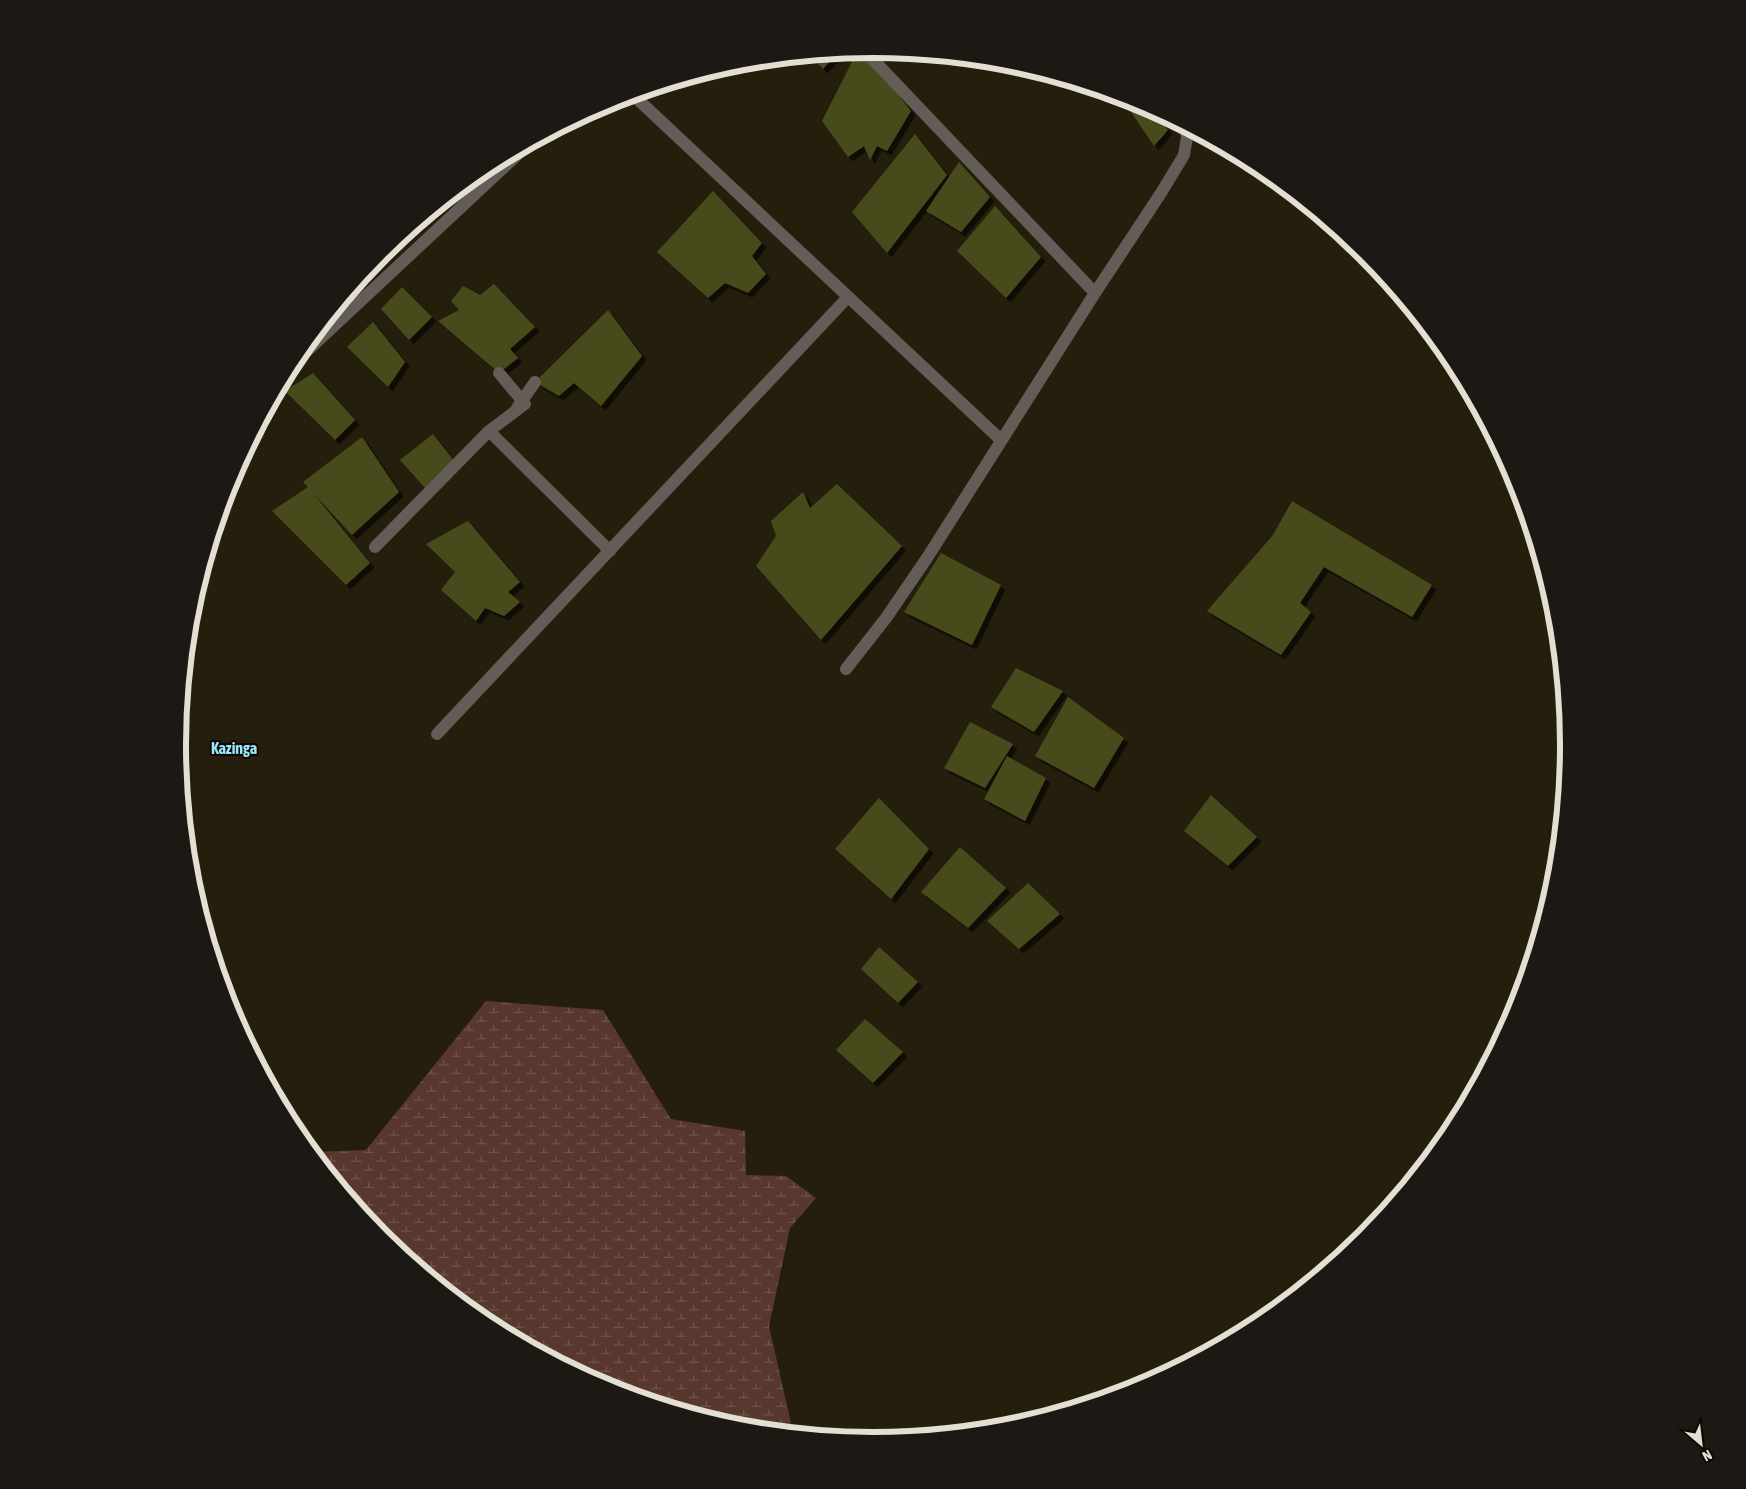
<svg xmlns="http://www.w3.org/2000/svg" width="1746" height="1489" font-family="'Asap Condensed',sans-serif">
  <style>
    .wetland { fill: url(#wetland-marsh) }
    .building { fill: #464c1b; filter: url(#shadow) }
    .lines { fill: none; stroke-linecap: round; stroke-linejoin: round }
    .minor { stroke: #645c56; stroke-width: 12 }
    .labels { text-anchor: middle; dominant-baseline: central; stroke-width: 4; stroke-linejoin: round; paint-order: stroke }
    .quarter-label { font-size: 16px; font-weight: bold; fill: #9be6fc; stroke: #0b0803 }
    .rim { fill: none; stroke: #e3dfd3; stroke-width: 6 }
  </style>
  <defs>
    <pattern id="wetland-marsh" width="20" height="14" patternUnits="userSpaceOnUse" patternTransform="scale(1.25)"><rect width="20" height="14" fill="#58382e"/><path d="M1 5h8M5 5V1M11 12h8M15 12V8" fill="none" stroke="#70544b"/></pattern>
    <filter id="shadow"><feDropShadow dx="4.5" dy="4.5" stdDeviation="0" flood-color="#0009"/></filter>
  </defs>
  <rect width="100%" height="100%" fill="#251e0c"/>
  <!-- wetland -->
  <path class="wetland" d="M486,1001L603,1010L671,1119L745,1131L746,1175L786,1176L816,1198L790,1228L769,1326L793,1432L737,1427L606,1387L486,1323L381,1236L309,1149L312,1152L366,1150Z"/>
  <!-- building -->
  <path class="building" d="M858,50H863L911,111L887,151L877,146L870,160L864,146L848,157L822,121Z
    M838,52L823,69L810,55Z
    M1131,99L1152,109L1168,130L1154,146L1127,106Z
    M915,134L947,175L887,253L852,212Z
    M959,162L990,197L961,232L926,211Z
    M713,191L762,243L752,256L766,274L748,293L725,283L708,298L657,252Z
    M995,206L1041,257L1006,298L957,251Z
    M494,284L535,327L510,349L518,358L499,373L438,321L459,310L451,301L463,286L480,295Z
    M402,287L432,317L409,340L381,309Z
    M608,310L642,356L601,406L574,383L559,396L535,382Z
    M373,322L405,362L388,387L347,347Z
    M313,373L355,420L335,440L285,391Z
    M433,434L455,462L426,489L400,460Z
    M362,437L399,492L352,535L313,493L370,563L346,585L272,511L308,487L303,482Z
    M837,484L902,546L821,640L756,566L776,536L771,521L803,492L810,508Z
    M1292,501L1432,585L1412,617L1324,567L1300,603L1311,612L1281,655L1207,611L1273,535Z
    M468,521L520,582L508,592L520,602L504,616L485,608L476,621L441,590L455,572L426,544Z
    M941,553L1001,585L972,645L904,612Z
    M1016,668L1063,691L1034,732L991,707Z
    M1068,697L1124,738L1094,788L1035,756Z
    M970,722L1013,744L985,788L944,768Z
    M1007,756L1046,778L1025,821L984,799Z
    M1211,795L1257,837L1228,866L1184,831Z
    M879,798L929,849L891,899L835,849Z
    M960,847L1006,888L968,928L921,892Z
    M1028,883L1060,914L1019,949L987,921Z
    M879,947L918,982L898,1003L861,969Z
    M865,1019L903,1052L873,1083L836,1050Z"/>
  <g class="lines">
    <!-- minor -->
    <path class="minor" d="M864,50L1095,293
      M632,94L1001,440
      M292,365L531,142
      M499,373L525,404L489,431L610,551
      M517,408L535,382
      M375,547L489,431
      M846,669L886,618L927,558L1095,293L1161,193L1184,155L1187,137L1185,126
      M437,734L848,297"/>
  </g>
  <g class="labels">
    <!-- quarter labels -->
    <g class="quarter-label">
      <text x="234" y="748">Kazinga</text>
    </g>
  </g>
  <!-- crop -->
  <path d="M0 0H1746V1489H0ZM186 745a687 687 0 1 1 1374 0a687 687 0 1 1-1374 0Z" fill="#1c1914" fill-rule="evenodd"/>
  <path class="rim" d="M186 745a687 687 0 1 1 1374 0a687 687 0 1 1-1374 0Z"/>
  <!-- north arrow -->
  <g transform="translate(1701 1444) rotate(152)" stroke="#0b0803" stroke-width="4" paint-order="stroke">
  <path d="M0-4L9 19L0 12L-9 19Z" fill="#e3dfd3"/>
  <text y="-8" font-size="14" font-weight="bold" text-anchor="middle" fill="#e3dfd3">N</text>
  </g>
</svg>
